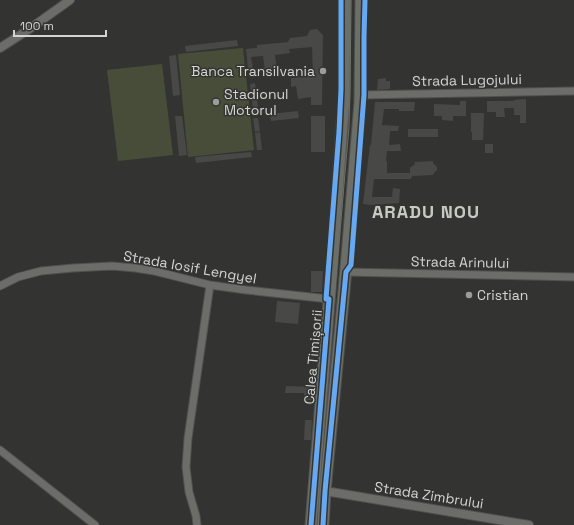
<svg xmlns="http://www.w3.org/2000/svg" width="574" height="525" font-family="'Space Grotesk',sans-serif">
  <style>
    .green { fill: #484d39 }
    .building { fill: #484847 }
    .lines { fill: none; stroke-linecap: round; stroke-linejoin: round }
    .minor-casing { stroke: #50514f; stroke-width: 9 }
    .tertiary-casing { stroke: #50514f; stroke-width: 10 }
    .primary-casing { stroke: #50514f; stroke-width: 13 }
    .minor { stroke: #6c6d68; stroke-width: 7 }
    .tertiary { stroke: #6c6d68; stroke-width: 8 }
    .primary { stroke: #6c6e68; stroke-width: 11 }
    .tram { stroke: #6e6f6b; stroke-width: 1 }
    .cycleway-casing { stroke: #343531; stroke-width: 8 }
    .cycleway { stroke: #66a8f1; stroke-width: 5 }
    .poi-dot { fill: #9c9d9a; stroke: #343531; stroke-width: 1.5 }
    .labels { text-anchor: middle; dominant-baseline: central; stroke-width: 3; stroke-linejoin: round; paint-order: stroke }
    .poi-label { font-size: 14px; fill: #d4d5d2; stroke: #343531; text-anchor: start }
    .street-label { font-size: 14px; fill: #d4d5d2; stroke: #343531 }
    .district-label { font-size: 18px; font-weight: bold; letter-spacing: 1px; fill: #c7c9c3; stroke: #343531 }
  </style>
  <rect width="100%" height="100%" fill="#333432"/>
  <!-- green -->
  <path class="green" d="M243,48L254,150L188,157L178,54Z
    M162,64L173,155L118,161L107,70Z"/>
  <!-- building -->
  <path class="building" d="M317,29L323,35L322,105H311V97L298,99L296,86L291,87V78L313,76L312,47L289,49L290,53L275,55L277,71L265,72L263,56L251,57L253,69L248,70L246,49L257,48V45L288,42L290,38L307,36L310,30Z
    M237,40L238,46L186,52L185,46Z
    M176,55L180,95L173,96L169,56Z
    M386,78V81H390V89L377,90L378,79Z
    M255,83L259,115L254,116L250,84Z
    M526,99V123H520V115H514V108H504L505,117H496V112H487V101H514V100Z
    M460,101H466V116H453V121L442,120V116H434V104L460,105Z
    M375,102H415L414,111H399V109H384L382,125L399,126L398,131H390L389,145L400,144L401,151H387L386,161H387V173H410V168L415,164L414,162L433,161V163L437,167V170L434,173L433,175L412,176L411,179H374L372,197H392L393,188L400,189L399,203L371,205L363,204L368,161L370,145H371Z
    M298,111L299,118L271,121L270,114Z
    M471,113H484L483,140H472V132H471Z
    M175,116H182L187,155L179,156Z
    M311,116H325V152H311Z
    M253,118H258L260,131L255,132Z
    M408,129H438V137H408Z
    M260,132L262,150H257L255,133Z
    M485,144H493V153H485Z
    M251,152L252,157L196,163L195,157Z
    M311,271H323L322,292H311Z
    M277,301L300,303L298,324L275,322Z
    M286,386L315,387L314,400H304V393H285Z
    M305,420H312L311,440H304Z"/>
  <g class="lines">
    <defs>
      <path id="minor" d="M360,95L574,91
        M346,272L574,277
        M0,286L18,277L41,271L73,268L112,266L135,268L154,271L210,285L246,290L329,299
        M0,450L95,525
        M197,525L196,516L189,492L186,467L188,438L210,285"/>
      <path id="tertiary" d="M0,48L28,30L70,0
        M325,491L529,525"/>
      <path id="primary" d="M311,525L330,290L344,97L345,0
        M323,525L325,491L344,291L360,102L361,0"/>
    </defs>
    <!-- minor casing -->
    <use href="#minor" class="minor-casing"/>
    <!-- tertiary casing -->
    <use href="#tertiary" class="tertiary-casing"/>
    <!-- primary casing -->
    <use href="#primary" class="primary-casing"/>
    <!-- minor -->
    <use href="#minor" class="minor"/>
    <!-- tertiary -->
    <use href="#tertiary" class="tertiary"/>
    <!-- primary -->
    <use href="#primary" class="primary"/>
    <!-- tram -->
    <path class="tram" d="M315,525L322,439L349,127L350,89L351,0"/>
    <defs>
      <path id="cycleway" d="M326,299L339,132L341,89V0
        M311,525L329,299
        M323,525L325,491L346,272L351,265L364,95V37L365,0"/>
    </defs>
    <!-- cycleway casing -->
    <use href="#cycleway" class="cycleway-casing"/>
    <!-- cycleway -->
    <use href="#cycleway" class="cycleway"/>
  </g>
  <!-- markers -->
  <g class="poi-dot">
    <circle cx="323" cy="71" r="4"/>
    <circle cx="216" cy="102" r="4"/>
    <circle cx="469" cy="295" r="4"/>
  </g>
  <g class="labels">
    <!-- poi labels -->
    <g class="poi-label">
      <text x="315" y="71" text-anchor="end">Banca Transilvania</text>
      <text x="224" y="94">Stadionul<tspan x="224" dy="16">Motorul</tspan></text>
      <text x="477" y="295">Cristian</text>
    </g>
    <!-- street labels -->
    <g class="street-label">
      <text transform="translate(467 80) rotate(-1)">Strada Lugojului</text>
      <text transform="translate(460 262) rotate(1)">Strada Arinului</text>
      <text transform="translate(190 267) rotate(10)">Strada Iosif Lengyel</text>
      <text transform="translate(313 357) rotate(-85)">Calea Timișorii</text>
      <text transform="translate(429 495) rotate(9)">Strada Zimbrului</text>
    </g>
    <!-- district labels -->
    <g class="district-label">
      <text x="426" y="211">ARADU NOU</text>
    </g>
  </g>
  <!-- scale -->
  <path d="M14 30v6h92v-6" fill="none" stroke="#d4d5d2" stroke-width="2"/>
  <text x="20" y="30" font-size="12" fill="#d4d5d2" stroke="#343531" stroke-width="3" paint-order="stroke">100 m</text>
</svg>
